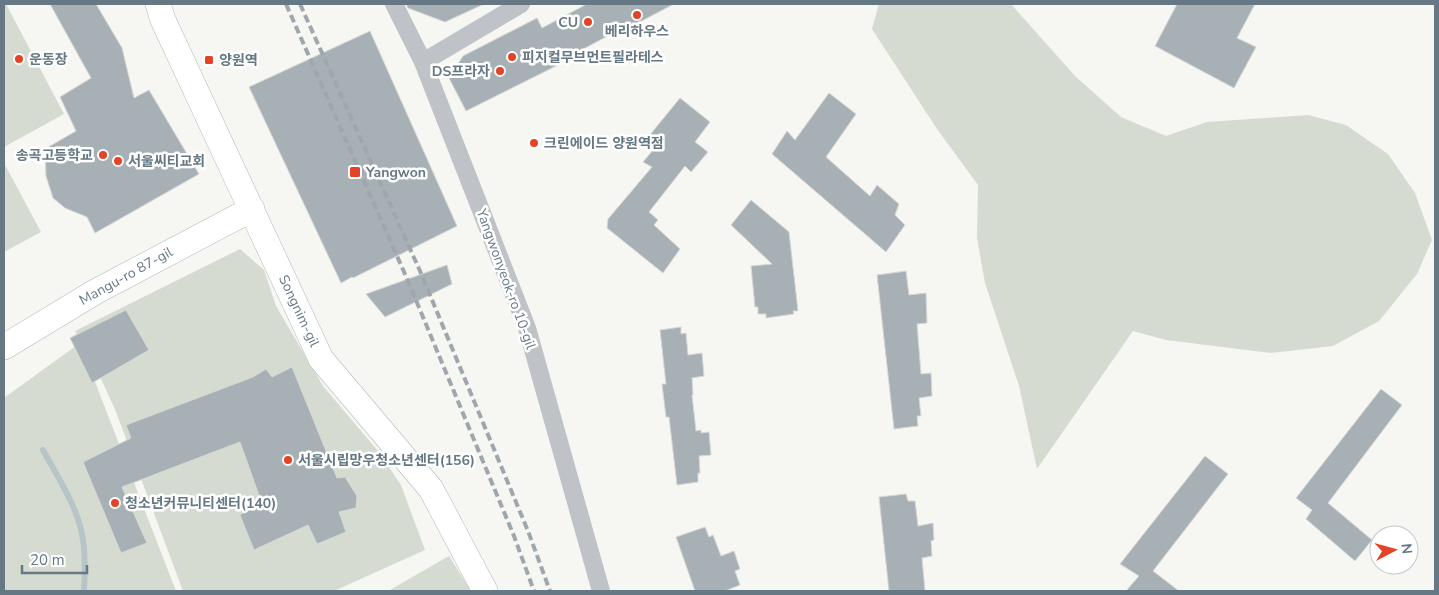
<svg xmlns="http://www.w3.org/2000/svg" width="1439" height="595" font-family="'Nunito Sans','Noto Sans KR',sans-serif">
  <style>
    .green { fill: #d6dbd1 }
    .lines { fill: none; stroke-linecap: round; stroke-linejoin: round }
    .stream { stroke: #b7c5c8; stroke-width: 6 }
    .building { fill: #a7b1b5; stroke: #d7d7d5 }
    .secondary-casing { stroke: #b3b9bd; stroke-width: 26 }
    .street { stroke: #bfc3c7; stroke-width: 18 }
    .secondary { stroke: #fff; stroke-width: 25 }
    .rail { stroke: #a0a7ac; stroke-width: 4; stroke-dasharray: 8 4; stroke-linecap: butt }
    .poi-dot { fill: #e34326; stroke: #fff; stroke-width: 2 }
    .labels { text-anchor: middle; dominant-baseline: central; stroke-width: 5; stroke-linejoin: round; paint-order: stroke }
    .poi-label { font-size: 14px; font-weight: bold; fill: #657884; stroke: #fff; text-anchor: start }
    .street-label { font-size: 14px; fill: #657884; stroke: #fff }
  </style>
  <rect width="100%" height="100%" fill="#f6f6f2"/>
  <!-- green -->
  <path class="green" d="M4,4H6L64,114L4,147Z
    M879,4H1011L1075,76L1121,117L1166,136L1207,122L1308,115L1346,125L1388,154L1415,193L1432,240L1417,274L1379,321L1333,346L1271,353L1166,340L1133,331L1037,469L1019,386L985,283L977,238L978,185L937,129L872,29Z
    M4,163L41,232L4,252Z
    M240,249L264,270L276,306L323,386L378,451L401,485L425,550L334,591H183L116,412L94,363L75,331Z
    M80,343L176,591H4V398Z
    M449,556L471,591H388Z"/>
  <g class="lines">
    <!-- stream -->
    <path class="stream" d="M43,450C57,476 76,504 82,534C86,552 85,573 84,591"/>
  </g>
  <!-- building -->
  <path class="building" d="M50,4H96L122,48L134,98L149,90L199,174L95,233L87,217L65,208L53,198L46,176L45,149L76,131L60,97L91,78Z
    M406,4H484L445,22L408,8Z
    M587,4H674L632,26L630,24L559,62L560,64L466,111L449,78L463,56L537,18L542,28Z
    M1177,4H1255L1237,38L1256,47L1234,88L1155,46Z
    M370,31L457,226L353,278L352,277L341,283L249,87Z
    M829,93L856,114L826,157L870,196L877,185L899,204L895,215L905,225L886,252L772,154L787,131L795,140Z
    M680,98L710,122L695,142L708,152L691,172L685,166L649,212L658,220L654,225L680,249L663,273L607,228L608,219L652,167L643,162L654,149L645,141Z
    M751,200L789,232L798,311H793L794,314L766,318V314H758V307H755L751,266L772,264L731,225Z
    M447,265L452,284L385,317L366,294Z
    M906,271L909,295L926,293L927,323L917,324L921,374L931,373L932,396L919,398L921,416H917L918,426L894,429L877,275Z
    M126,310L149,350L92,383L70,338Z
    M681,327V334L686,333L688,355L702,353L704,376L692,378L693,395H692L696,431L701,430V433L709,432L711,455L699,456L700,473H698V482L677,485L669,417H666L662,384H666L660,330Z
    M292,367L337,478L345,477L357,496L356,508L339,512L346,532L317,544L308,525L254,550L240,515L261,501L240,442L122,487L147,543L121,553L83,462L131,438L126,425L253,377L266,369L272,377Z
    M1381,389L1402,405L1328,503L1372,540L1355,561L1306,519L1312,510L1296,498Z
    M1205,456L1228,474L1153,571L1179,591H1126L1139,576L1120,564Z
    M906,494L908,501H915L918,526L933,523L934,540L931,541L932,556L922,558L925,591H889L879,497Z
    M705,527L709,537L713,535L721,556L734,551L740,569L735,571L740,585L725,591H695L676,537Z"/>
  <g class="lines">
    <defs>
      <path id="secondary" d="M158,4L163,20L321,359L431,489L485,591
        M4,347L95,292L252,209"/>
    </defs>
    <!-- secondary casing -->
    <use href="#secondary" class="secondary-casing"/>
    <!-- street -->
    <path class="street" d="M394,4L423,62L527,328L601,591
      M423,62L521,4"/>
    <!-- secondary -->
    <use href="#secondary" class="secondary"/>
    <!-- rail -->
    <path class="rail" d="M286,4L408,281L514,536L534,591
      M300,4L420,271L528,531L550,591"/>
  </g>
  <!-- markers -->
  <g class="poi-dot">
    <circle cx="637" cy="15" r="5"/>
    <circle cx="588" cy="22" r="5"/>
    <circle cx="512" cy="57" r="5"/>
    <circle cx="19" cy="59" r="5"/>
    <rect x="204" y="55" width="10" height="10" rx="2.5"/>
    <circle cx="500" cy="71" r="5"/>
    <circle cx="534" cy="143" r="5"/>
    <circle cx="103" cy="155" r="5"/>
    <circle cx="118" cy="161" r="5"/>
    <rect x="349" y="166" width="12" height="12" rx="2.5"/>
    <circle cx="288" cy="460" r="5"/>
    <circle cx="115" cy="503" r="5"/>
  </g>
  <g class="labels">
    <!-- poi labels -->
    <g class="poi-label">
      <text x="578" y="22" text-anchor="end">CU</text>
      <text x="637" y="31" text-anchor="middle">베리하우스</text>
      <text x="522" y="57">피지컬무브먼트필라테스</text>
      <text x="29" y="59">운동장</text>
      <text x="219" y="60">양원역</text>
      <text x="490" y="71" text-anchor="end">DS프라자</text>
      <text x="544" y="143">크린에이드 양원역점</text>
      <text x="93" y="155" text-anchor="end">송곡고등학교</text>
      <text x="128" y="161">서울씨티교회</text>
      <text x="366" y="172">Yangwon</text>
      <text x="298" y="460">서울시립망우청소년센터(156)</text>
      <text x="125" y="503">청소년커뮤니티센터(140)</text>
    </g>
    <!-- street labels -->
    <g class="street-label">
      <text transform="translate(126 276) rotate(-29)">Mangu-ro 87-gil</text>
      <text transform="translate(506 279) rotate(70)">Yangwonyeok-ro 10-gil</text>
      <text transform="translate(299 311) rotate(65)">Songnim-gil</text>
    </g>
  </g>
  <!-- border -->
  <rect width="1439" height="595" fill="none" stroke="#657884" stroke-width="10"/>
  <!-- north arrow -->
  <g transform="translate(1394 550) rotate(84)"><circle r="24" fill="#ffffff" stroke="#c1c9ce"/>
  <path d="M0-4L9 19L0 12L-9 19Z" fill="#e34326"/>
  <text y="-8" font-size="14" font-weight="bold" text-anchor="middle" fill="#657884">N</text>
  </g>
  <!-- scale -->
  <path d="M22 565v8h65v-8" fill="none" stroke="#657884" stroke-width="2.5"/>
  <text x="30" y="565" font-size="15" fill="#657884" stroke="#ffffff" stroke-width="4" paint-order="stroke">20 m</text>
</svg>
